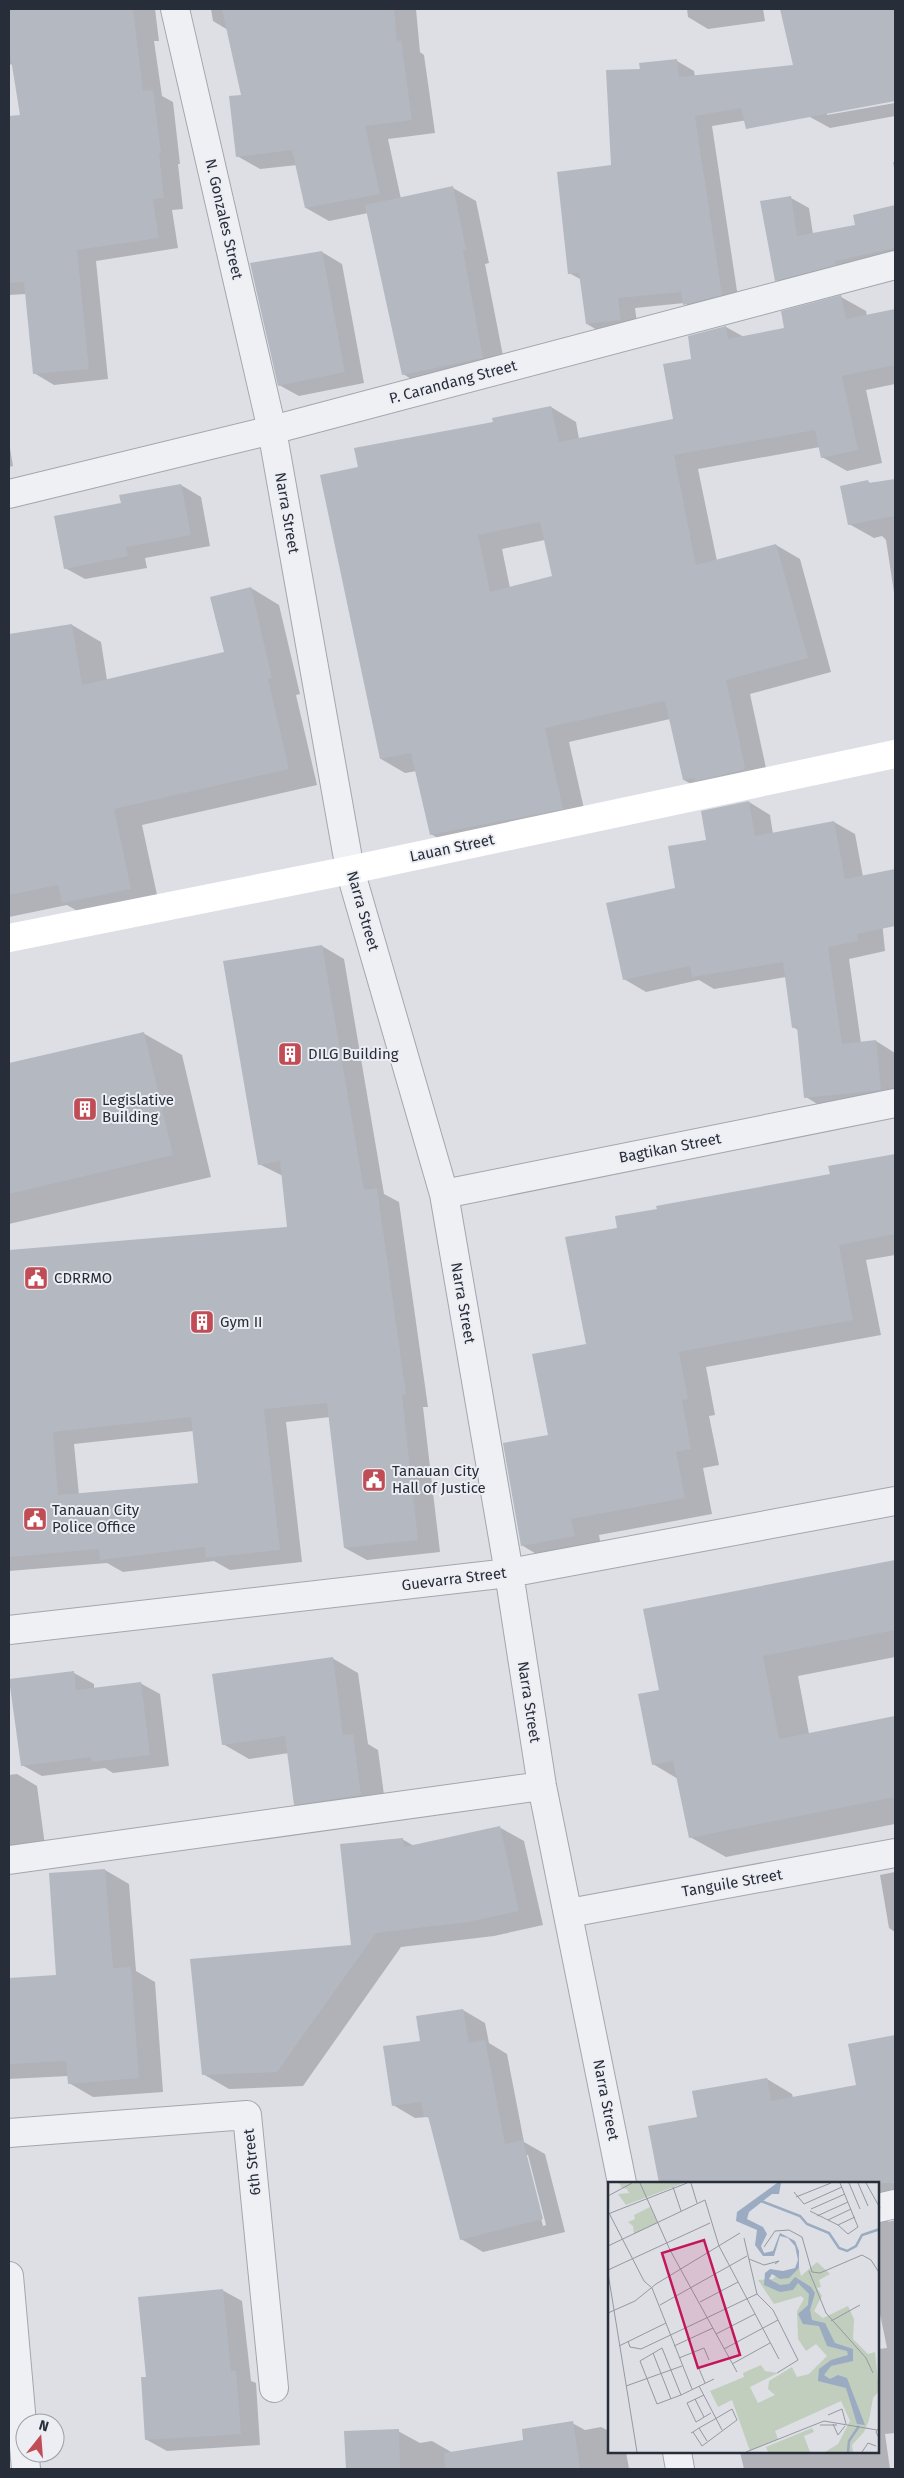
<svg xmlns="http://www.w3.org/2000/svg" width="904" height="2478" font-family="'Fira Sans',sans-serif">
  <style>
    .shadow { fill: #0003; fill-rule: evenodd }
    .building { fill: #b4b8c1; fill-rule: evenodd }
    .lines { fill: none; stroke-linecap: round; stroke-linejoin: round }
    .street-casing { stroke: #a3a6ae; stroke-width: 30 }
    .street { stroke: #eff0f4; stroke-width: 28 }
    .secondary { stroke: #fff; stroke-width: 28 }
    .labels { text-anchor: middle; dominant-baseline: central; stroke-width: 4; stroke-linejoin: round; paint-order: stroke }
    .street-label { font-size: 15px; fill: #282d3a; stroke: #eceef3 }
    .poi-label { font-size: 15px; fill: #282d3a; stroke: #eceef3; text-anchor: start }
    .inset-river { fill: none; stroke: #9aabc2; stroke-width: 2.5 }
    .inset-road { fill: none; stroke: #9598a1; stroke-width: 1 }
    .view { fill: #c2185b; fill-opacity: 0.15; stroke: #c2185b; stroke-width: 2.5 }
    .inset-edge { fill: none; stroke: #282d3a; stroke-width: 2.5 }
  </style>
  <rect width="100%" height="100%" fill="#dddfe5"/>
  <!-- shadow -->
  <path class="shadow" d="M9,9H155L159,41H154L162,96L173,102L180,164H178L183,209L172,210L178,248L96,261L108,379L54,385L34,373L26,294L9,295V117L21,116L13,64L9,65Z
    M211,9H416L420,52L424,55L435,133L388,139L401,199L453,188L476,201L489,263L485,264L506,371L426,388L403,374L368,213L329,221L306,208L297,165L260,169L237,156L242,96L228,30L213,21Z
    M687,9H763L765,21L708,29L688,17Z
    M801,9H895V100L827,113V115L895,103V116L830,128L810,117Z
    M677,61L694,71L695,77L777,115L712,126L739,304L701,314L684,303L635,308L638,330L604,334L587,324L582,280L569,273L612,166L641,70Z
    M893,162H895V173Z
    M791,198L809,208L813,234L857,226L893,207L895,208V262L794,290L776,280Z
    M322,252L342,264L364,383L299,396L279,385Z
    M841,297L866,311L867,316L895,310V384L866,390L882,463L847,471L822,457L820,447L698,469L717,561L776,545L800,559L831,672L750,694L769,782L708,794L684,780L670,719L569,742L587,822L455,849L431,834L417,771L405,773L381,759L359,468L494,423L551,407L576,422L579,439L675,420L693,360L689,337L726,327L744,337L786,329ZM545,540L553,577L510,588L502,549Z
    M9,442L13,466L9,467Z
    M895,480V599L886,540L882,536L874,538L849,524L868,482L871,483Z
    M181,485L201,497L210,546L145,558L147,568L85,579L65,568L122,504Z
    M251,588L279,605L300,694L296,695L317,785L142,825L159,904L91,919L67,905L9,917V635L72,625L101,642L107,680L225,653Z
    M749,802L770,815L773,834L834,822L855,834L864,882L879,890L885,951L849,959L861,1043L876,1041L895,1053V1102L827,1110L806,1097L798,1030L793,1027L786,977L714,989L699,980L646,992L624,979L677,888L708,841Z
    M322,946L344,959L384,1194L399,1202L428,1407H423L440,1552L367,1560L345,1548L330,1417L286,1422L302,1562L230,1570L214,1561L123,1572L107,1563L9,1571V1480H13L9,1433V1251L288,1228L283,1176L259,1164ZM194,1431L199,1484L79,1495L74,1444Z
    M143,1033L182,1055L211,1177L9,1224V1064Z
    M895,1155V1255L866,1260L881,1335L706,1367L715,1415L709,1416L719,1465L703,1468L712,1514L599,1535L602,1552L550,1562L523,1546L549,1436L587,1345L619,1229L831,1175L830,1167Z
    M895,1561V1657L798,1676L809,1734L895,1717V1824L726,1857L690,1837L678,1779L653,1764L660,1691L644,1610Z
    M332,1658L358,1673L368,1744L378,1750L386,1810L321,1819L295,1804L289,1753L249,1759L223,1744Z
    M74,1673L94,1684V1689L140,1683L160,1694L169,1766L113,1773L105,1768L42,1776L22,1765Z
    M17,1774L37,1786L46,1853L9,1867V1775Z
    M499,1827L524,1841L543,1925L494,1936L401,1947L303,2086L229,2089L203,2074L353,1947L402,1839L414,1846Z
    M105,1870L129,1884L136,1971L155,1982L163,2092L93,2097L69,2083L68,2076L9,2079V1979L57,1976Z
    M895,1872V1932L889,1928L880,1875Z
    M463,2010L485,2023L489,2043L507,2054L524,2142L545,2154L565,2232L483,2252L461,2239L430,2118L427,2117L415,2118L393,2105ZM525,2155H528L546,2225L543,2226Z
    M895,2036V2210L888,2222L895,2220V2433L885,2434L890,2469H744L740,2452H878V2349L887,2348L878,2304V2183H660L698,2118L767,2079L792,2094L793,2098L858,2086L850,2045Z
    M222,2290L242,2301L251,2381L256,2383L260,2445L167,2451L147,2440V2378Z
    M572,2423L585,2430L601,2427L609,2431V2452H626L629,2469H347L345,2433L398,2431L420,2443L432,2441L453,2453L525,2441Z"/>
  <!-- building -->
  <path class="building" d="M9,9H133L143,91L153,90L161,153L159,154L164,198L153,199L159,238L77,250L89,369L33,374L24,282L9,283V116L20,115L9,47Z
    M222,9H394L397,41L401,40L412,120L365,126L380,194L305,208L292,150L236,157L229,96L241,95Z
    M780,9H895V101L746,129L741,108L695,116L722,295L683,305L681,292L618,298L621,320L586,324L579,273L568,274L557,172L611,165L606,70L640,69L639,63L677,59L679,77L793,65Z
    M453,186L466,250L463,251L483,358L402,375L365,205Z
    M791,196L797,236L855,225L853,215L895,205V248L835,261L836,265L775,281L760,201Z
    M322,251L345,372L278,386L250,263Z
    M841,295L846,319L895,309V365L842,376L858,450L821,458L815,430L674,455L696,565L776,544L808,658L726,680L745,767L743,770L695,781L694,778L683,780L665,701L545,728L563,809L430,835L411,753L380,759L320,475L358,467L354,448L493,422L492,418L551,406L559,442L673,419L663,364L691,359L688,336L726,326L728,339L784,328L781,311ZM540,522L552,576L490,592L478,535Z
    M895,479V516L848,525L840,486L868,480L869,483Z
    M181,484L191,535L126,547L128,556L64,569L54,516L121,503L119,495Z
    M251,587L272,678L268,679L289,769L114,809L131,889L62,903L58,885L9,895V634L72,624L82,685L224,652L210,597Z
    M749,801L755,836L834,821L845,879L895,869V926L857,934L858,941L828,947L842,1044L876,1040L881,1090L804,1098L797,1027L792,1028L783,962L692,977L690,966L623,980L606,903L675,888L668,846L706,840L701,811Z
    M322,945L364,1190L377,1188L406,1394L402,1395L418,1540L344,1548L327,1403L264,1409L280,1550L206,1558L205,1547L100,1560L99,1549L9,1557V1250L287,1227L280,1161L258,1165L223,961ZM191,1417L198,1483L58,1495L53,1432Z
    M144,1032L173,1155L9,1194V1063Z
    M895,1154V1234L839,1245L853,1320L679,1352L688,1399L682,1400L691,1449L676,1452L685,1498L571,1519L575,1536L521,1546L503,1443L548,1435L532,1354L586,1344L565,1237L617,1228L615,1216L657,1209L656,1206L830,1174L828,1166Z
    M895,1560V1630L763,1656L779,1739L895,1716V1797L689,1838L673,1761L652,1765L638,1694L659,1690L643,1609Z
    M333,1657L343,1735L353,1734L361,1795L294,1805L285,1736L222,1745L212,1674Z
    M74,1671L76,1690L141,1682L150,1755L92,1762L91,1757L21,1766L9,1679Z
    M500,1826L519,1911L468,1922L376,1933L277,2072L202,2075L190,1959L351,1945L340,1844L403,1838L404,1847Z
    M105,1869L113,1968L131,1967L139,2078L68,2084L66,2061L9,2064V1978L56,1975L49,1873Z
    M463,2009L469,2043L485,2040L505,2144L523,2140L543,2219L460,2240L428,2116L424,2117L421,2102L392,2106L383,2046L420,2041L416,2016Z
    M895,2035V2183H659L648,2126L697,2117L692,2091L767,2078L771,2101L856,2085L848,2044Z
    M223,2289L231,2371H236L241,2434L145,2440L141,2377H146L138,2297Z
    M573,2421L580,2469H445L444,2453L523,2440L522,2429Z
    M399,2429L400,2469H346L344,2431Z"/>
  <g class="lines">
    <defs>
      <path id="street" d="M175,9L272,430L350,870L444,1194L509,1573L542,1786L622,2183
        M9,494L272,430L895,265
        M444,1194L895,1103
        M9,1630L509,1573L895,1501
        M9,1860L542,1786
        M569,1913L895,1853
        M9,2133L247,2115L274,2388
        M878,2208L895,2204
        M9,2276L26,2469
        M677,2452L680,2469"/>
    </defs>
    <!-- street casing -->
    <use href="#street" class="street-casing"/>
    <!-- street -->
    <use href="#street" class="street"/>
    <!-- secondary -->
    <path class="secondary" d="M9,938L350,870L895,754"/>
  </g>
  <!-- icons -->
  <defs>
    <symbol id="building-square" viewBox="-11 -11 22 22"><rect x="-9" y="-9" width="18" height="18" rx="4" fill="#c04c55" stroke="#eceef3"/><path d="M-4-6H4V6H1V3H-1V6H-4ZM-2.5-4.3h1.7v1.8h-1.7ZM.8-4.3h1.7v1.8H.8ZM-2.5-1h1.7V.8h-1.7ZM.8-1h1.7V.8H.8Z" fill="#fff"/></symbol>
    <symbol id="civic-square" viewBox="-11 -11 22 22"><rect x="-9" y="-9" width="18" height="18" rx="4" fill="#c04c55" stroke="#eceef3"/><path d="M-.6-6.5H3V-4.5H.6V-3L4-1V1h2V6H-6V1h2V-1L-.6-3ZM-1.2 2.5V6h2.4V2.5Z" fill="#fff"/></symbol>
  </defs>
  <g fill-rule="evenodd">
    <use href="#building-square" x="276" y="1040" width="28" height="28"/>
    <use href="#building-square" x="71" y="1095" width="28" height="28"/>
    <use href="#civic-square" x="22" y="1264" width="28" height="28"/>
    <use href="#building-square" x="188" y="1308" width="28" height="28"/>
    <use href="#civic-square" x="360" y="1466" width="28" height="28"/>
    <use href="#civic-square" x="21" y="1505" width="28" height="28"/>
  </g>
  <g class="labels">
    <!-- street labels -->
    <g class="street-label">
      <text transform="translate(224 219) rotate(77)">N. Gonzales Street</text>
      <text transform="translate(453 382) rotate(-15)">P. Carandang Street</text>
      <text transform="translate(287 513) rotate(80)">Narra Street</text>
      <text transform="translate(452 848) rotate(-12)">Lauan Street</text>
      <text transform="translate(363 911) rotate(74)">Narra Street</text>
      <text transform="translate(670 1148) rotate(-11)">Bagtikan Street</text>
      <text transform="translate(463 1303) rotate(80)">Narra Street</text>
      <text transform="translate(454 1579) rotate(-7)">Guevarra Street</text>
      <text transform="translate(529 1702) rotate(81)">Narra Street</text>
      <text transform="translate(732 1883) rotate(-10)">Tanguile Street</text>
      <text transform="translate(606 2100) rotate(79)">Narra Street</text>
      <text transform="translate(252 2162) rotate(-96)">6th Street</text>
    </g>
    <!-- poi labels -->
    <g class="poi-label">
      <text x="308" y="1054">DILG Building</text>
      <text x="102" y="1100">Legislative<tspan x="102" dy="17">Building</tspan></text>
      <text x="54" y="1278">CDRRMO</text>
      <text x="220" y="1322">Gym II</text>
      <text x="392" y="1471">Tanauan City<tspan x="392" dy="17">Hall of Justice</tspan></text>
      <text x="52" y="1510">Tanauan City<tspan x="52" dy="17">Police Office</tspan></text>
    </g>
  </g>
  <!-- overview -->
  <g transform="translate(608 2182)">
    <rect width="271" height="271" fill="#dddfe5"/>
    <path d="M11,1H76L18,23L10,12L21,11L19,7L14,6ZM42,25L50,41L26,52L25,44L20,40L27,37L26,33ZM209,80L222,92L211,98L213,105L209,106L214,114L206,129L215,136L240,124L246,137L245,157L260,172L267,170L271,209L265,216L261,238L256,250L244,263L245,270H217L230,262L242,239L233,219L167,249L170,257L142,269L124,218L110,225L102,209L136,195L135,191L153,183L157,189L170,191L142,205L150,221L167,213L160,207L161,199L184,185L189,195L201,192L219,174L208,162L198,169L190,157L189,129L196,117L193,114L166,122L150,98L165,97L169,93L172,97L191,86L193,94ZM204,246L206,250L196,254L202,270H160L158,265Z" fill="#c1cebe"/>
    <path d="M169,1H173L171,12H164L141,30L139,37L155,45L159,52L153,64L156,71L165,69L172,51L187,59L191,69V86L181,96L172,97L164,92L161,97L172,103L181,102L187,95L203,105L207,111L202,128L204,138L217,141L227,161L245,167V179L223,184L216,193L222,197L230,193L239,196L257,243L249,242L238,206L210,199L211,187L223,178L240,173L239,169L219,164L211,144L195,142L190,132L200,123L201,112L190,101L185,108L172,110L156,103L157,91L162,87L175,89L187,86L190,78L187,64L180,56L172,54L166,74H155L147,63L149,48L128,39L129,30Z" fill="#9aabc2"/>
    <path class="inset-river" d="M153,19L192,34L199,42L221,51L231,66L239,69L248,64L254,53L272,47M240,270L241,259L251,244"/>
    <path class="inset-road" d="M32,1L62,68L129,190M83,1L89,21M241,1L252,27M250,1L260,24M258,1L272,26M65,5L73,29M186,10L196,22L234,5M0,14L24,1M188,15L223,1M203,27L237,12M202,29L230,43L240,52L250,45L232,1M1,31L36,99L44,106L84,207M0,32L79,1M209,34L240,20M220,38L243,27M230,43L247,35M136,56L149,112L165,128L190,178L169,191M0,64L97,18L111,64L171,177M156,65L167,49L181,48L194,55L204,90L212,91L254,73L263,78L272,92M141,77L156,83L171,79L167,82M0,88L102,41M201,89L218,131L258,176L265,191M0,91L29,270M92,120L130,100M52,123L139,74M0,131L27,119L48,102L132,51M223,139L252,123M108,152L147,132M20,159L22,165L33,167L149,112M11,164L58,141M66,164L105,146M116,167L170,138M84,170L97,201M45,171L63,217M71,176L96,166L101,178M124,182L162,161M18,204L74,184M91,204L114,248M73,213L54,166L32,179L49,222L73,213L106,197M96,213L79,221L88,240L103,231M87,217L96,235M220,233L234,227L238,242M225,242L230,253L237,244M212,243H229M272,244L268,250L272,258M91,246L99,259M83,251L85,250L91,246L107,237L124,227L129,238L94,264L85,250M138,270L216,239L269,248M254,270L260,261L268,264"/>
    <path class="view" d="M96,58L132,173L90,186L54,71Z"/>
    <rect width="271" height="271" class="inset-edge"/>
  </g>
  <!-- border -->
  <rect width="904" height="2478" fill="none" stroke="#282d3a" stroke-width="20"/>
  <!-- north arrow -->
  <g transform="translate(40 2438) rotate(17)"><circle r="24" fill="#eceef3" stroke="#9ea1a9"/>
  <path d="M0-4L9 19L0 12L-9 19Z" fill="#c04c55"/>
  <text y="-8" font-size="14" font-weight="bold" text-anchor="middle" fill="#282d3a">N</text>
  </g>
</svg>
